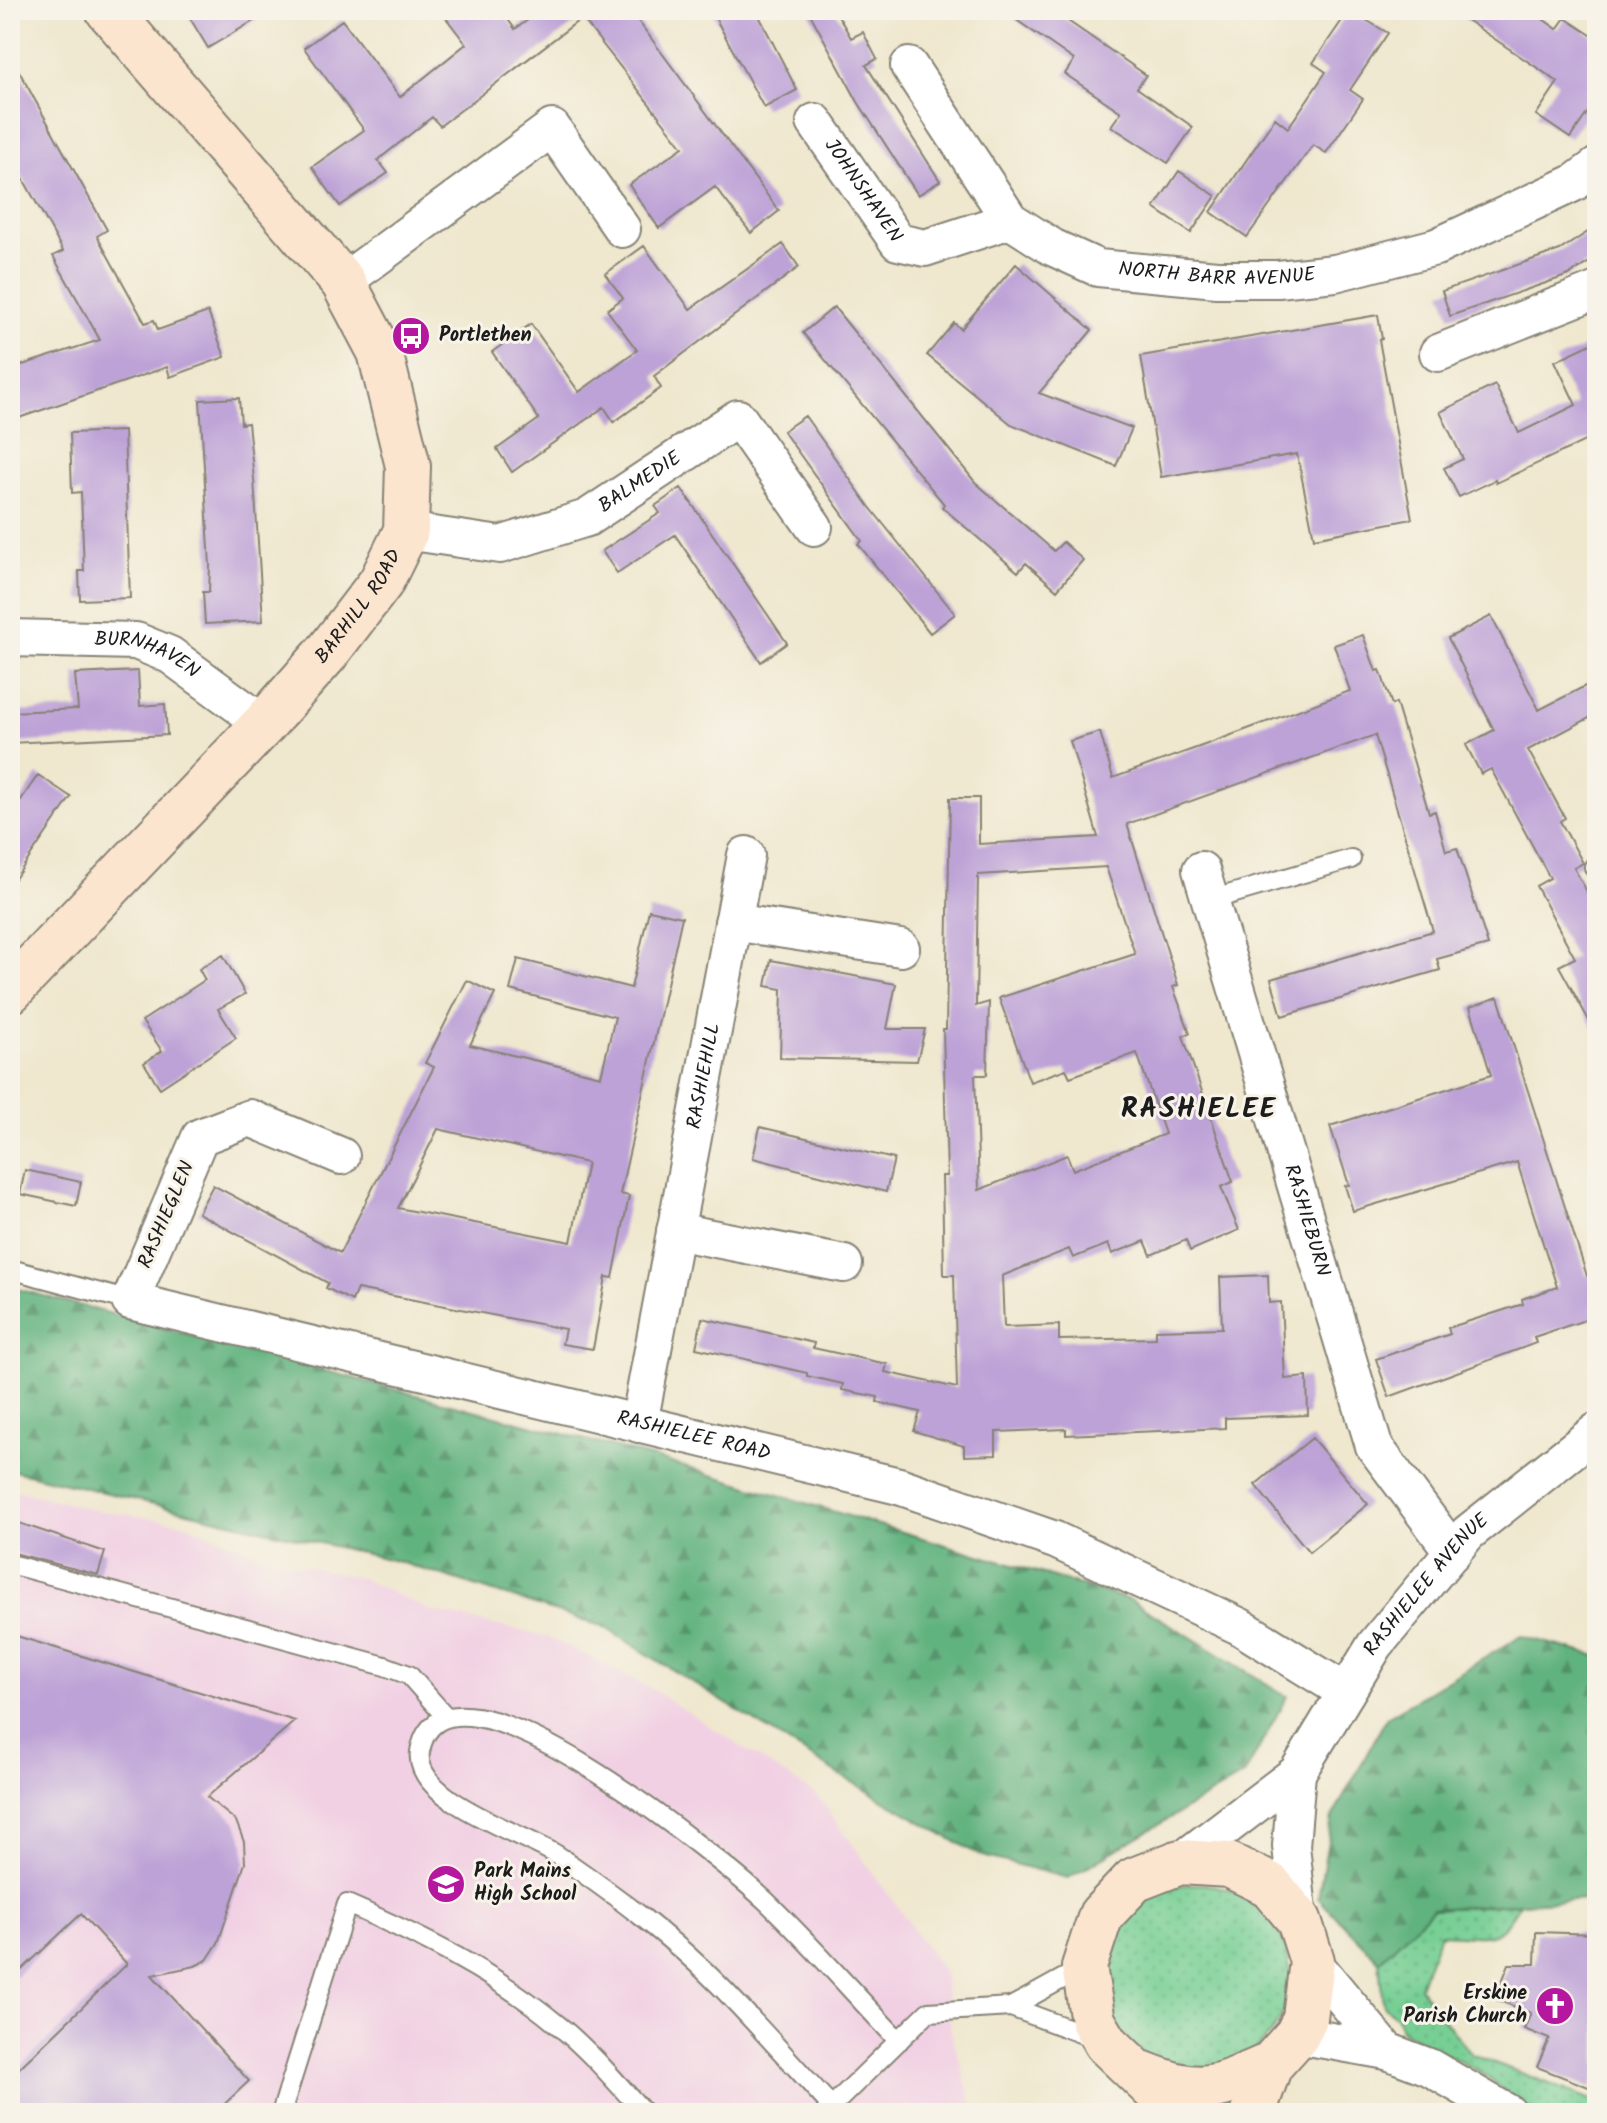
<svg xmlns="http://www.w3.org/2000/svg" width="1607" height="2123" font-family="Kalam,sans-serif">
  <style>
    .built { fill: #f1d0e3 }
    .grass { fill: url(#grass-dots); stroke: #4a7658; stroke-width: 2 }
    .forest { fill: url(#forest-firs); stroke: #3e674d; stroke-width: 2 }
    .building { fill: #bda2d7; fill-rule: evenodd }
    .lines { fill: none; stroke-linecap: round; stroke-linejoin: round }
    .lane-casing { stroke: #868275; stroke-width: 22 }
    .street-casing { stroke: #868275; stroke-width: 40 }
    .secondary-casing { stroke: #868275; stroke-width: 48 }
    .lane { stroke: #fff; stroke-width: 18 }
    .street { stroke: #fff; stroke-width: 36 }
    .secondary { stroke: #fce5cf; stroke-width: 44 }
    .labels { text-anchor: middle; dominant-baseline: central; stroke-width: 6; stroke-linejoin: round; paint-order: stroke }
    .street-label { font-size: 20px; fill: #1c1c1c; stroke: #f7f3e8 }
    .poi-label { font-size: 20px; font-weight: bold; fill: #1c1c1c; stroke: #f7f3e8; text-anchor: start }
    .district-label { font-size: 28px; font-weight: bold; letter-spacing: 2px; fill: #1c1c1c; stroke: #f7f3e8 }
  </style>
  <defs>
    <pattern id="grass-dots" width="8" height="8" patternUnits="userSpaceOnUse" patternTransform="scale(2)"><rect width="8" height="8" fill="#77cf94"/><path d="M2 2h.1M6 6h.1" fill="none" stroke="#66b17f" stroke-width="1.8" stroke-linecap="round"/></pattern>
    <pattern id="forest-firs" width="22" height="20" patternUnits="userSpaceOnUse" patternTransform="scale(2)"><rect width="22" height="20" fill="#61b27e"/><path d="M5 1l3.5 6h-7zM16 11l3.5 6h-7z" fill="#4f9066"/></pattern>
  </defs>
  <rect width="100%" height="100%" fill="#f7f3e8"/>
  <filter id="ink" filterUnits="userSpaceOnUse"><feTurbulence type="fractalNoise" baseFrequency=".0125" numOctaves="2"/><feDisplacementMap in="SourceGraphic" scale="16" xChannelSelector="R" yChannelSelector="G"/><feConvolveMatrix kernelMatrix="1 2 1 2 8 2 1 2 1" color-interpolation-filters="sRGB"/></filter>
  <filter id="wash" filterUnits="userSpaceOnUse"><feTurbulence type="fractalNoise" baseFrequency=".006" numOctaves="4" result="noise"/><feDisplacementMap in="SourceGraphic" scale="32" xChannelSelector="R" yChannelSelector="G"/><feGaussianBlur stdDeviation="1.8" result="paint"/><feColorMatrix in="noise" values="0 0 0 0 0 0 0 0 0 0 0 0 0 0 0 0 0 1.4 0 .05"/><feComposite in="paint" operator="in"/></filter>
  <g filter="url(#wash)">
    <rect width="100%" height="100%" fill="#efe7ce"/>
    <!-- built -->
    <path class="built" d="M10,1489L90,1509L183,1523L269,1559L361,1578L431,1611L548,1637L650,1688L818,1796L944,1972L951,2032L975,2113H10Z"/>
    <!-- grass -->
    <path class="grass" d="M1104 1977a93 93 0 1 1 186 0a93 93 0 1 1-186 0Z
      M1519,1904C1497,1947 1484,1935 1440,1934L1419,1987L1471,2054L1597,2102V2113H1534L1480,2072L1401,2030L1397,2017L1383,2006L1379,1961L1433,1909Z"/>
    <!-- forest -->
    <path class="forest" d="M10,1287L658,1459L1130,1600L1287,1696L1245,1774L1068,1878L979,1855L840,1775L604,1627L396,1561L10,1470Z
      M1521,1636L1597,1656V1904L1586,1899L1433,1909L1379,1961L1318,1898L1332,1818L1387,1717Z"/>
    <g id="blocks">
      <!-- building -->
      <path class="building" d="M185,10H272L208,48Z
        M440,10H501L515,29L542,10H630L779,211L751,233L715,187L659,228L629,185L683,147L582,18L440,126L432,117L378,160L388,173L340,206L312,167L364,130L304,48L342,20L400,97L466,44Z
        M711,10H756L797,90L764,108Z
        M808,10H835L851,38L863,32L877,59L866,65L940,181L918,195L858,102Z
        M1002,10H1052L1146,75L1137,88L1193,127L1168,163L1111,126L1121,112L1065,74L1074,60Z
        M1349,10L1388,33L1350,90L1363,99L1326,153L1313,145L1247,237L1211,212L1275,118L1288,128L1326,72L1313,63Z
        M1452,10H1530L1557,29L1565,18L1597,39V99L1570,138L1536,115L1558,82Z
        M10,55L107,230L97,236L145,323L154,320L158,330L208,312L225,357L170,377L167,367L10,421V369L100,340L53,256L63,251L10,155Z
        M1179,171L1216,196L1191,233L1154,208Z
        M1597,226V257L1569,275L1450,316L1442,291L1560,250Z
        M783,244L799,267L654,376L661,388L614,422L604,407L512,472L497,449L539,419L492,352L531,324L579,392L637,350L607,310L623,298L605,274L644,246L690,309Z
        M1016,264L1092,330L1039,393L1132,428L1116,466L1011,424L927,355L954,323L961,329Z
        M834,307L975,482L1054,551L1063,542L1083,560L1057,590L1026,563L1018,572L942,507L944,504L803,333Z
        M1378,315L1382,339L1379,340L1412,519L1314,538L1297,454L1161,477L1141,356Z
        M1597,341V450L1591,438L1496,483L1495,480L1459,497L1444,468L1463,459L1440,412L1495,385L1519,433L1576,405L1555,361Z
        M239,398L241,424L248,423L254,479L263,621L205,624L203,592H209L210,566L200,400Z
        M805,416L869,506L955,614L930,633L858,544L862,541L783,431Z
        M124,431L130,598L80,600L79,571H84L81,492L72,493L70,433Z
        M681,488L787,643L761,662L675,535L617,573L602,551L660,513L655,506Z
        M1491,616L1539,710L1597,680V714L1528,750L1565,818L1560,821L1583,863L1574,868L1597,910V1035L1559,966L1575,958L1536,886L1550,878L1491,769L1481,774L1466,745L1494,730L1448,638Z
        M1363,635L1376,671L1380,670L1392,705L1396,703L1429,813L1435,811L1446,851L1457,848L1488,945L1437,959L1440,970L1282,1016L1271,979L1433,931L1375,735L1127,824L1178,985L1173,987L1190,1033L1183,1036L1233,1182L1221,1187L1239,1230L1190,1251L1186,1240L1151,1255L1145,1241L1112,1254L1108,1244L1073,1258L1069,1249L1002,1276L1004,1327L1059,1325V1340L1156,1338V1330L1222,1328L1220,1277L1268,1275L1269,1303L1281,1302L1285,1379L1307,1377L1308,1415L1225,1418V1428L1182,1430L1066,1435V1429L996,1432V1455L964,1456V1446L914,1431L920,1412L877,1402L878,1397L842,1390L843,1384L807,1376V1373L696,1348L702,1318L814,1343L813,1348L887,1364L885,1372L957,1388L954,1275H944L942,1176H947L943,1029H946L950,798H979V844L1098,837L1070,741L1100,732L1113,778L1210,743L1350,691L1334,645ZM1106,867L1135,954L999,998L1030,1082L1066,1069L1070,1077L1137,1053L1165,1134L1073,1170L1067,1155L979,1190L975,1075H987L989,1002L976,1006L978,875Z
        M138,671L140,706L165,704L167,735L10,743V712L78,709L75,674Z
        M38,775L71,797L10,886V816Z
        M649,910L682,917L620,1194L629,1196L613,1278L606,1277L593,1349L562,1344L565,1329L357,1289L352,1301L326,1288L328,1283L198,1213L213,1185L340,1253L434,1067L425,1063L467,980L495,994L470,1045L601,1076L615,1017L510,990L518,959L631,988ZM438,1129L587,1163L571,1242L398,1208Z
        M223,955L245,994L218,1009L236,1038L160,1088L144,1063L162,1051L142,1021L205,980L199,969Z
        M771,960L896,984L887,1029H925L917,1061L780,1058L782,989L766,986Z
        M1498,997L1587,1276L1597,1272V1316L1534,1337L1536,1343L1389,1397L1376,1359L1450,1334L1448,1328L1523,1304L1522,1299L1557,1287L1517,1162L1353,1211L1345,1186L1349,1185L1330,1126L1491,1075L1470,1007Z
        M760,1127L894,1159L886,1192L753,1158Z
        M25,1170L81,1182L76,1206L20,1194Z
        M1312,1438L1368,1504L1309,1552L1255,1485Z
        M10,1520L105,1552L98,1575L10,1552Z
        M10,1634L295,1721L207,1797L236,1821L244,1842L245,1863L218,1943L207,1960L195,1966L152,1975L249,2081L215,2113H10V2077L127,1964L81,1914L10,1981Z
        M1536,1932L1597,1934V2072L1591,2088L1537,2067L1549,2039L1524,2029L1531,2013L1495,1999L1509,1964H1535Z"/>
    </g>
  </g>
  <g filter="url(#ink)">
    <use href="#blocks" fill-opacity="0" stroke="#868275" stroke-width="2"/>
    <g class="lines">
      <defs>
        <path id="lane" d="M1594,867L1597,872
          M1211,900L1351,859
          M10,1269L130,1301
          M10,1564L385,1666L409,1675L446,1717
          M1011,2007L1084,1967
          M832,2107C795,2067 759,2026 721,1987C672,1937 615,1895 557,1855C523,1833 413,1800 420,1752C441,1626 728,1866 766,1901C812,1945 855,1995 899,2041
          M288,2113L283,2107L347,1904C421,1936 496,1973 558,2025C589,2050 617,2083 644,2113
          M825,2113L928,2012L1011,2007L1096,2039"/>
        <g id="street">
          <path id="s1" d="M909,66L1010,220L1052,247L1098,268L1217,279H1278L1335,273L1436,247L1574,183L1597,166"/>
          <path id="s2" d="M815,122L898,242L925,248L1010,220"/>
          <path d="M343,282L552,128L622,229"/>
          <path d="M1438,353L1597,290"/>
          <path id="s3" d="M406,531L500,545L587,518L738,418L814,527"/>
          <path id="s4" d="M10,638L136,641L170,655L264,724"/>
          <path id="s5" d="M1201,870L1374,1446L1453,1552"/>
          <path d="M733,922L901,948"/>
          <path id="s6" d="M341,1156L250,1118L200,1137L130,1301L899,1486L1055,1540L1239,1626L1346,1692"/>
          <path d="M675,1231L844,1264"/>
          <path id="s7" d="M639,1424L746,855"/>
          <path d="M1297,1773L1291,1846L1299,1920"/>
          <path id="s8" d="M1180,1862L1297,1773L1375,1645L1468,1533L1597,1431"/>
          <path d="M1312,1961L1387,2051"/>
          <path d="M1297,2035L1387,2051L1429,2067L1508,2113"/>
        </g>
        <g id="secondary">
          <path id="s9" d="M10,991L264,724L326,654L381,582L406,531L408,466L380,352L343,282L108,10"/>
          <path d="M1141,2073C1201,2097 1213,2090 1270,2065"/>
          <path d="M1179,2113L1106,2043L1093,2021L1084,1967L1101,1915L1134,1880L1180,1862L1229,1865L1270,1885L1299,1920L1312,1961L1305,2018L1297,2035L1270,2065L1253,2113"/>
        </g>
      </defs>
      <!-- lane casing -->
      <use href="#lane" class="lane-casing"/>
      <!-- street casing -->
      <use href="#street" class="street-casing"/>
      <!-- secondary casing -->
      <use href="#secondary" class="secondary-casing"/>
      <!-- lane -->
      <use href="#lane" class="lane"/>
      <!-- street -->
      <use href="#street" class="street"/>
      <!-- secondary -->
      <use href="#secondary" class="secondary"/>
    </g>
  </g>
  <!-- icons -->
  <defs>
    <symbol id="bus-disc" viewBox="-11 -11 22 22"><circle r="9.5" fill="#b5179e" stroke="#f7f3e8"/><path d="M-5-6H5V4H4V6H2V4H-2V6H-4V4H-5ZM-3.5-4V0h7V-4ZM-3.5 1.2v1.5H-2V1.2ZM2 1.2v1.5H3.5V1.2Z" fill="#fff"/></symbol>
    <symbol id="school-disc" viewBox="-11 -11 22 22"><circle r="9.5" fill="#b5179e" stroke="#f7f3e8"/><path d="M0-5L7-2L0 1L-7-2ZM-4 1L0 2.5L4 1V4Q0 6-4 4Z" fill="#fff"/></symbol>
    <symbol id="church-disc" viewBox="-11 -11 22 22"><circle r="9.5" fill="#b5179e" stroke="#f7f3e8"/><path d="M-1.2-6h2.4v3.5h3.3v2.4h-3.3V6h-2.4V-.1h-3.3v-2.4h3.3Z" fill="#fff"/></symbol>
  </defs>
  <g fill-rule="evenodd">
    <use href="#bus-disc" x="389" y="314" width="44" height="44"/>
    <use href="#school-disc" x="424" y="1862" width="44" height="44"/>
    <use href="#church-disc" x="1533" y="1984" width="44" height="44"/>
  </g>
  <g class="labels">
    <!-- street labels -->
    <g class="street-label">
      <text stroke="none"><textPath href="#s2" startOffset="84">JOHNSHAVEN</textPath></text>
      <text stroke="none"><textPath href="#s1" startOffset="404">NORTH BARR AVENUE</textPath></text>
      <text stroke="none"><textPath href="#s3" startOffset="250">BALMEDIE</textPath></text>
      <text stroke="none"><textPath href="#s9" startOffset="520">BARHILL ROAD</textPath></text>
      <text stroke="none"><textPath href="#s4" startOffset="140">BURNHAVEN</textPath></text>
      <text stroke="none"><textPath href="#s7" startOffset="354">RASHIEHILL</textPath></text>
      <text transform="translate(167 1215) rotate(-67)">RASHIEGLEN</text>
      <text stroke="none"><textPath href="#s5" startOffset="366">RASHIEBURN</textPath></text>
      <text stroke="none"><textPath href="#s6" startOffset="910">RASHIELEE ROAD</textPath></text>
      <text stroke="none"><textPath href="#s8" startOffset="376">RASHIELEE AVENUE</textPath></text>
    </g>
    <!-- poi labels -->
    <g class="poi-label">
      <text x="439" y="336">Portlethen</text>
      <text x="474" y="1872">Park Mains<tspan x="474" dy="23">High School</tspan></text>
      <text x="1527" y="1994" text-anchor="end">Erskine<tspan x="1527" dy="23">Parish Church</tspan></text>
    </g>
    <!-- district labels -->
    <g class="district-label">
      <text x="1199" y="1109">RASHIELEE</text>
    </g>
  </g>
  <!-- margin -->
  <rect width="1607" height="2123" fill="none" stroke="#f7f3e8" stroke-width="40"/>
</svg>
